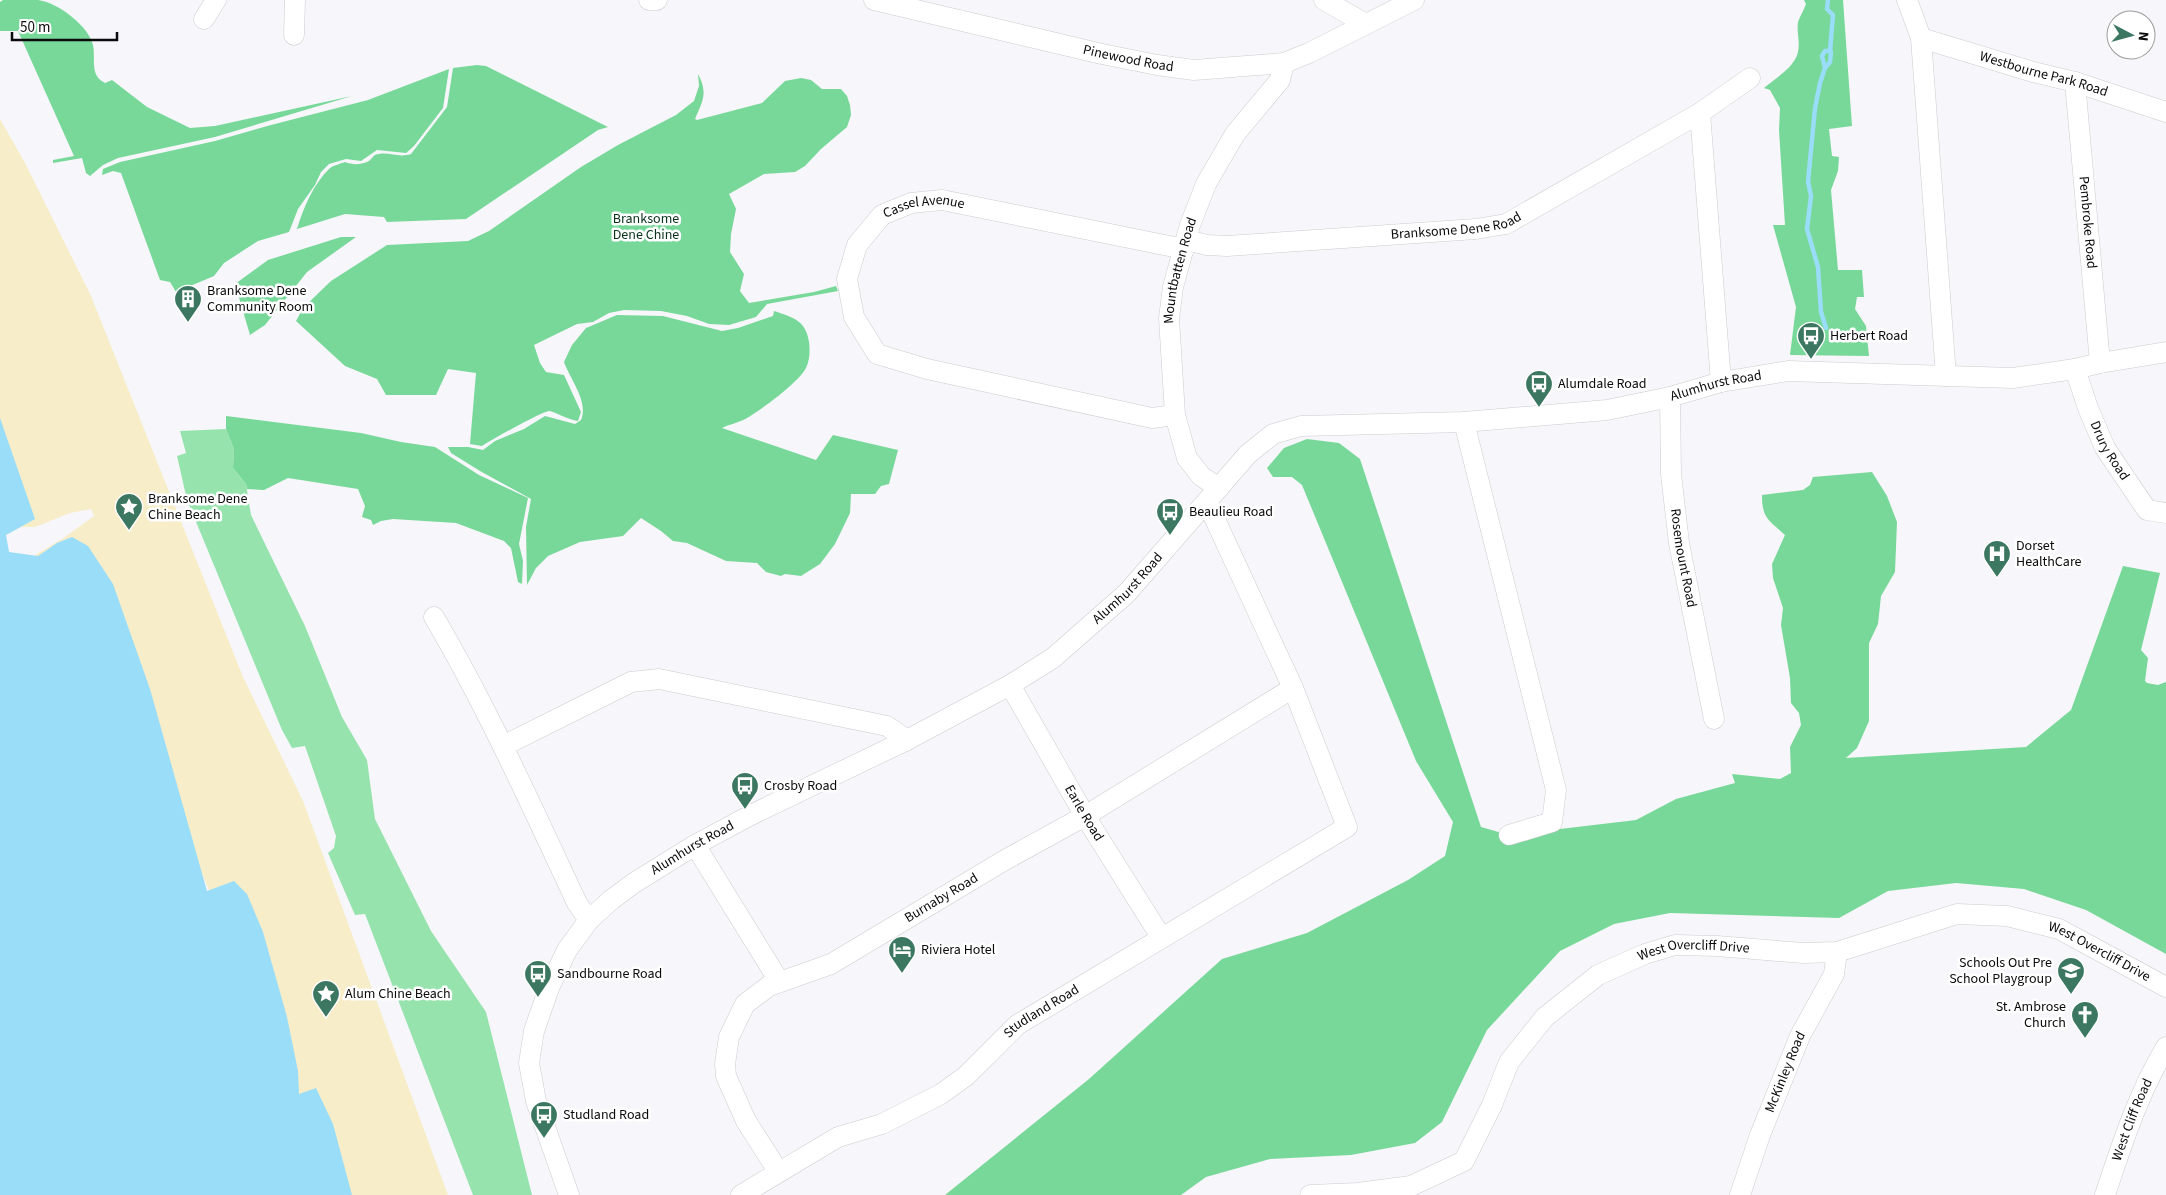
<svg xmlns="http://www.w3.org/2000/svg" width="2166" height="1195" font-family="'Source Sans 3',sans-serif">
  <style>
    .green { fill: #96e3ae }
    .forest { fill: #78d899 }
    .sand { fill: #f7edc8 }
    .water { fill: #9addf9 }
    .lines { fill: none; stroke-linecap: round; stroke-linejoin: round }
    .stream { stroke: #9addf9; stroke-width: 4.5 }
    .minor-casing { stroke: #cdcbd0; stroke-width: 21 }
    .minor { stroke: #fff; stroke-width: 20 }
    .labels { text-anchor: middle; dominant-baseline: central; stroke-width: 5; stroke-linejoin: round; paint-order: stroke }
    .street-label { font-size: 14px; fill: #0b0b0c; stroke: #fff }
    .park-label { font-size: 14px; fill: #09331b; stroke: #fff }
    .poi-label { font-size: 14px; fill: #0b0b0c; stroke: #fff; text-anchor: start }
  </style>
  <rect width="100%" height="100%" fill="#f7f6fa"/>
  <!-- green -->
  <path class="green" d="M226,429L234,449L233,468L246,484L251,515L305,626L342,717L367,760L375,819L431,931L486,1012L532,1195H473L365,914L355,915L328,853L334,848L336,836L305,746L292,748L282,730L187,500L177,456L186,453L180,431Z"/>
  <!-- forest -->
  <path class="forest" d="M3,0C14,0 27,0 38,0C57,2 89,26 93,45C96,60 89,75 105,83L112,80L147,107L190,128L215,126L352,96L215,137L118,158L103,165L90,176L86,173L82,158L53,163V160L74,156L18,31H0V2Z
    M1804,0H1843L1852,126L1829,129L1832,156L1839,157L1838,171L1831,190L1838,270H1862L1864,297H1857L1855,309L1866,326L1869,356L1790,355L1796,307L1773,225H1785L1779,130L1780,108L1770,90L1764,88C1773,80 1787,72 1794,61C1803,48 1796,35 1798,22C1800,16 1804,10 1806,4Z
    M477,65L486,66L608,127L598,130L466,219L387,222L384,217L345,214L297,229C303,208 314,183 330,168C334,165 340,164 345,162C353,165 361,165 369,161C373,158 373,154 379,154C390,152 399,158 411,154L447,107L453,68Z
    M449,69L443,108L414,146L406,153L377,150L361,161L346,159L329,164L321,172L315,185L298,209L289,232L258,241L224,263L214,276L176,292L170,282L160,280L121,173L113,171L102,175L103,169L120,162L215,141L271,125L368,100Z
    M698,74C708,93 703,100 695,119L697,120L762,103L785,81L801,78L811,80L822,89H841L847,96L850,105L851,115L847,127L821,149L805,166L795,172L764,174L729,194L736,209L731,234L730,252L744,274L740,291L749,303L814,292L836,286L838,291L767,304L756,317L729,325L709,324L687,316L661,311L624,310L609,313L593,322L577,324L534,345L540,363L546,372L564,375L581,412L578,421C569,420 553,411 549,411C541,412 491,440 482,446L470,444L476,373L448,369L436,395H386L377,379L345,366L296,321L303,308L331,281L387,245L468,241L489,231L581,167L618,145L676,115L694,101L699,86Z
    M341,237H356L307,272L265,325L250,335L235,284L268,260Z
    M774,311C792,317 806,320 809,342C810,350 810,360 806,368C799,382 761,410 747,418C739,423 729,424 722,428L816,460L833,435L898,450L889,484L881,486L875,494H851L850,513L835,544L820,564L801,576L785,574L781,576L766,572L757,563L726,561L687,543L673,541L661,531L641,518L623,536L580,542L548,556L536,568L527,585L526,527L531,499L480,471L451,453L448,447H468L483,450L495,441L524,429L545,416L575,424L581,420C589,402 570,379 564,362L572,345L586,328L617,315L663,316L722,331L738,328L773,316Z
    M226,416L361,433L401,442L435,447L479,475L528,498L519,544L523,561L522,584L518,582L511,548L504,541L456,523L393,519L381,521L373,525L371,520L362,517L365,506L358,489L288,478L264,490L247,489L246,484L233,468L234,449L226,429Z
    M1307,439L1339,443L1360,459L1481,827L1509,835L1636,820L1676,799L1735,783L1732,774L1780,779L1791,773L1790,747L1801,725L1799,713L1791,703L1790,678L1781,625L1783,608L1773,578L1772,564L1785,535C1769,520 1762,519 1762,495L1803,490L1810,485L1813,477L1872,472L1887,496L1897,522L1895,572L1881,596L1878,624L1869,643V721L1857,748L1846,758L2026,747L2071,710L2123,566L2160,573L2141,650L2148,658L2145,681L2147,683L2158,685L2166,682V954L2086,910L2024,889L1956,883L1888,891L1839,918L1670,913L1614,924L1560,951L1487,1030L1442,1122L1415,1143L1351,1155L1270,1159L1206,1177L1181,1195H945L1089,1079L1222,959L1307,933L1408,880L1445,856L1453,822L1416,761L1302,485L1292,477H1273L1267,468L1284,448Z"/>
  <!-- sand -->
  <path class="sand" d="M0,119L25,163L91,296L243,677L303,801L448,1195H349L305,1107L187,840L53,575L35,555L62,539L94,516L91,509L70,513L35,527H21L6,535L0,461Z"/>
  <!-- water -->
  <path class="water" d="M0,418L35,519L6,535L9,552L38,556L57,543L72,537L88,546L113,584L150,689L207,891L234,881L247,894L263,932L287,1017L298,1071L299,1094L316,1088L333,1124L352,1195H0Z"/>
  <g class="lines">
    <!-- stream -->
    <path class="stream" d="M1825,68L1822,56L1825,51H1830
      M1826,328L1821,312L1818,267L1807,229L1811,196L1808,182L1815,108L1820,83L1825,68L1830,62L1831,52L1830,51L1833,15L1827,9L1828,0"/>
    <defs>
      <g id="minor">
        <path d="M649,0H657"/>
        <path id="s1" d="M874,0L1102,54L1157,65L1194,70L1284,63L1309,53L1414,0"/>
        <path d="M1324,0L1366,24"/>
        <path d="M1907,0L1921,38L1946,376"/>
        <path d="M204,19L216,0"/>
        <path d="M294,35L295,0"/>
        <path id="s2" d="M1921,38L2033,72L2075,82L2166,112"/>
        <path id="s3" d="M2075,82L2100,363"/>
        <path d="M1700,113L1721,382"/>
        <path id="s4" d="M1186,240L1207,245L1227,246L1476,229L1506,224L1700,113L1750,78"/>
        <path id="s5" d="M2075,369L2088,408L2105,448L2147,510L2166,513"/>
        <path id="s6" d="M1670,397L1671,474L1679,543L1714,719"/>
        <path id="s7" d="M1175,415L1152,418L927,369L877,354L854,317L847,279L857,245L882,215L911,203L942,200L1184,249"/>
        <path d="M1464,422L1556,790L1552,822L1509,835"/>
        <path id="s8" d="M1219,488L1201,476L1187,458L1175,415L1169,318L1173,287L1190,225L1206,184L1235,134L1280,80L1284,63"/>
        <path d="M434,617C488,709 532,807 577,903L589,920"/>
        <path id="s9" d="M1010,685L1085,816L1161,937"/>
        <path d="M503,746L631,682L659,679L887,726L907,740"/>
        <path d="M695,845L779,981"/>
        <path id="s10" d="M778,1171L746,1121L726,1076L725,1064L729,1037L745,1004L769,986L831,964L1005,860L1085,816L1293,688"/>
        <path id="s11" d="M569,1195L536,1101L529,1063L534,1031L549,988L567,950L589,920L611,900L634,883L695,845L751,815L907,740L1010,685L1053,658L1127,593L1248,454L1273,434L1301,426L1464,422L1607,410L1670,397L1721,382L1788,371L2013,378L2075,369L2100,363L2166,352"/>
        <path id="s12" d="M741,1195L838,1137L882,1124L941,1094L966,1076L1017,1025L1347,827L1293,688L1207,502"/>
        <path id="s13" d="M1310,1195L1358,1193L1411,1186L1464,1161L1492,1105L1509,1062L1545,1017L1598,975L1645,954L1675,945L1717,946L1803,953L1837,952L1957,914L2007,916L2059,929L2166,987"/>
        <path id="s14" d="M1740,1195L1760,1135L1800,1036L1834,974L1837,952"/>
        <path id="s15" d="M2105,1195C2122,1144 2138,1094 2166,1047"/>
      </g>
    </defs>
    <!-- minor casing -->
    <use href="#minor" class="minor-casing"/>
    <!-- minor -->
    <use href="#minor" class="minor"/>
  </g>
  <!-- icons -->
  <defs>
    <symbol id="building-pin" viewBox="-11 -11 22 30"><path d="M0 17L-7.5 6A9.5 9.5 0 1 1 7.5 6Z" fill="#3b7761" stroke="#fff"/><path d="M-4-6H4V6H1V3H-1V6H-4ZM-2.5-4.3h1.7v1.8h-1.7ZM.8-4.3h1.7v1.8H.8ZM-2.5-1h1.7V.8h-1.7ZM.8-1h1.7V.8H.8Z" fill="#fff"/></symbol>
    <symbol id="bus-pin" viewBox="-11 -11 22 30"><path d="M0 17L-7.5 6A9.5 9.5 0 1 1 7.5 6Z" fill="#3b7761" stroke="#fff"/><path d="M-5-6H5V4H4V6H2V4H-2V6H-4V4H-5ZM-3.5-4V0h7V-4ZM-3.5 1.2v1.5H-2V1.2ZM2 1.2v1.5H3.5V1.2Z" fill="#fff"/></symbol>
    <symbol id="sight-pin" viewBox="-11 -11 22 30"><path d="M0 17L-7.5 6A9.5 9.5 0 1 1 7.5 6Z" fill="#3b7761" stroke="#fff"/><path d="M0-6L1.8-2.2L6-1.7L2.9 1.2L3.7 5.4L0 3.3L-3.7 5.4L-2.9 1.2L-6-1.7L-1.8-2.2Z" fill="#fff"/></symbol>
    <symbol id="hospital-pin" viewBox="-11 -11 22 30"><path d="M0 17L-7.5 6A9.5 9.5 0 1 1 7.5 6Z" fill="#3b7761" stroke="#fff"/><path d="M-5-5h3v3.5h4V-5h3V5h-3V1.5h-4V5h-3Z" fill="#fff"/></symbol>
    <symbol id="hotel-pin" viewBox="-11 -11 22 30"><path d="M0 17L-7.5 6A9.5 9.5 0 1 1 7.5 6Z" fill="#3b7761" stroke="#fff"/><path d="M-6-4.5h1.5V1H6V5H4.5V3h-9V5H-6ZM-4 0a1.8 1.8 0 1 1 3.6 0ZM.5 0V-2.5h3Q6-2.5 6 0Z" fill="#fff"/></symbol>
    <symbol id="school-pin" viewBox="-11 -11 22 30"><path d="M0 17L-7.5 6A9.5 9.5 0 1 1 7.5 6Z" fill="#3b7761" stroke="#fff"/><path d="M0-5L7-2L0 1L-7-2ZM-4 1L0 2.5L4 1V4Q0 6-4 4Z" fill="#fff"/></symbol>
    <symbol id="church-pin" viewBox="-11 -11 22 30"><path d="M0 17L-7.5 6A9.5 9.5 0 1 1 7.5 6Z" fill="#3b7761" stroke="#fff"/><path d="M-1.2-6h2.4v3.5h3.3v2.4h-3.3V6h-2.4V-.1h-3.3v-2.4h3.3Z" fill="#fff"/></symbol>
  </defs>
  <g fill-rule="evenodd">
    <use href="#building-pin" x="172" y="283" width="32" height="43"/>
    <use href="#bus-pin" x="1795" y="320" width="32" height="43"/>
    <use href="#bus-pin" x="1523" y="368" width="32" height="43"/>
    <use href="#sight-pin" x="113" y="491" width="32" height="43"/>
    <use href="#bus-pin" x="1154" y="496" width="32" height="43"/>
    <use href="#hospital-pin" x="1981" y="538" width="32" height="43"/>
    <use href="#bus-pin" x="729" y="770" width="32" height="43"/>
    <use href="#hotel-pin" x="886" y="934" width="32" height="43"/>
    <use href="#school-pin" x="2055" y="955" width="32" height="43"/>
    <use href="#bus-pin" x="522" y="958" width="32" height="43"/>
    <use href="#sight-pin" x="310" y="978" width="32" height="43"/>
    <use href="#church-pin" x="2069" y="999" width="32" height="43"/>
    <use href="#bus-pin" x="528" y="1099" width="32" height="43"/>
  </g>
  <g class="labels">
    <!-- street labels -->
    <g class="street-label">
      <text stroke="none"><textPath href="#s1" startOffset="261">Pinewood Road</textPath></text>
      <text stroke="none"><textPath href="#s2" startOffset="128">Westbourne Park Road</textPath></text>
      <text stroke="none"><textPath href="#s7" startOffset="506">Cassel Avenue</textPath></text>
      <text stroke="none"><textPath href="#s3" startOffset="141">Pembroke Road</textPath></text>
      <text stroke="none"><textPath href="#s4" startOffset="272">Branksome Dene Road</textPath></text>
      <text stroke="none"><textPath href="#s8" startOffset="235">Mountbatten Road</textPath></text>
      <text stroke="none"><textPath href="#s11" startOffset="1592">Alumhurst Road</textPath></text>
      <text stroke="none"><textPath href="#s5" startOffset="89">Drury Road</textPath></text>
      <text stroke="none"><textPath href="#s6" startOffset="162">Rosemount Road</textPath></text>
      <text stroke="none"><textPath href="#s11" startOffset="932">Alumhurst Road</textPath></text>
      <text stroke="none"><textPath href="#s9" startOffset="148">Earle Road</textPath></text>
      <text stroke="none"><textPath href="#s11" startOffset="422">Alumhurst Road</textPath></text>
      <text stroke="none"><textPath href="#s10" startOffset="409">Burnaby Road</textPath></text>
      <text stroke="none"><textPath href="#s13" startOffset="915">West Overcliff Drive</textPath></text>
      <text stroke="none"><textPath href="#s13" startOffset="495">West Overcliff Drive</textPath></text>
      <text stroke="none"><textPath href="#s12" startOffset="356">Studland Road</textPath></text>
      <text stroke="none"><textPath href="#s14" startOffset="131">McKinley Road</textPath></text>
      <text stroke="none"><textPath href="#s15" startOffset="80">West Cliff Road</textPath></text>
    </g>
    <!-- park labels -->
    <g class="park-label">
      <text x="646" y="219">Branksome<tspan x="646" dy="16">Dene Chine</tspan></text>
    </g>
    <!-- poi labels -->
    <g class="poi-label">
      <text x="207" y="291">Branksome Dene<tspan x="207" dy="16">Community Room</tspan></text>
      <text x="1830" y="336">Herbert Road</text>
      <text x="1558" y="384">Alumdale Road</text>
      <text x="148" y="499">Branksome Dene<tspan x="148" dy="16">Chine Beach</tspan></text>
      <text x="1189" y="512">Beaulieu Road</text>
      <text x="2016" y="546">Dorset<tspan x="2016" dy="16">HealthCare</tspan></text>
      <text x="764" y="786">Crosby Road</text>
      <text x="921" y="950">Riviera Hotel</text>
      <text x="2052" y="963" text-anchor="end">Schools Out Pre<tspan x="2052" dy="16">School Playgroup</tspan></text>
      <text x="557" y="974">Sandbourne Road</text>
      <text x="345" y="994">Alum Chine Beach</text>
      <text x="2066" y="1007" text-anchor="end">St. Ambrose<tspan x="2066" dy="16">Church</tspan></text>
      <text x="563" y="1115">Studland Road</text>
    </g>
  </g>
  <!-- north arrow -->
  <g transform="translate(2131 35) rotate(96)"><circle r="24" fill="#ffffff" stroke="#9d9d9e"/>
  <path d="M0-4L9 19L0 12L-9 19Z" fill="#3b7761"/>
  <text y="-8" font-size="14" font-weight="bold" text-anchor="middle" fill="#0b0b0c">N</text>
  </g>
  <!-- scale -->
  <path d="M12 32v8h105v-8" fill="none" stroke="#0b0b0c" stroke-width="2.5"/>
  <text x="20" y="32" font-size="15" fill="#0b0b0c" stroke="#ffffff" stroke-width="4" paint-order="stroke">50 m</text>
</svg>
